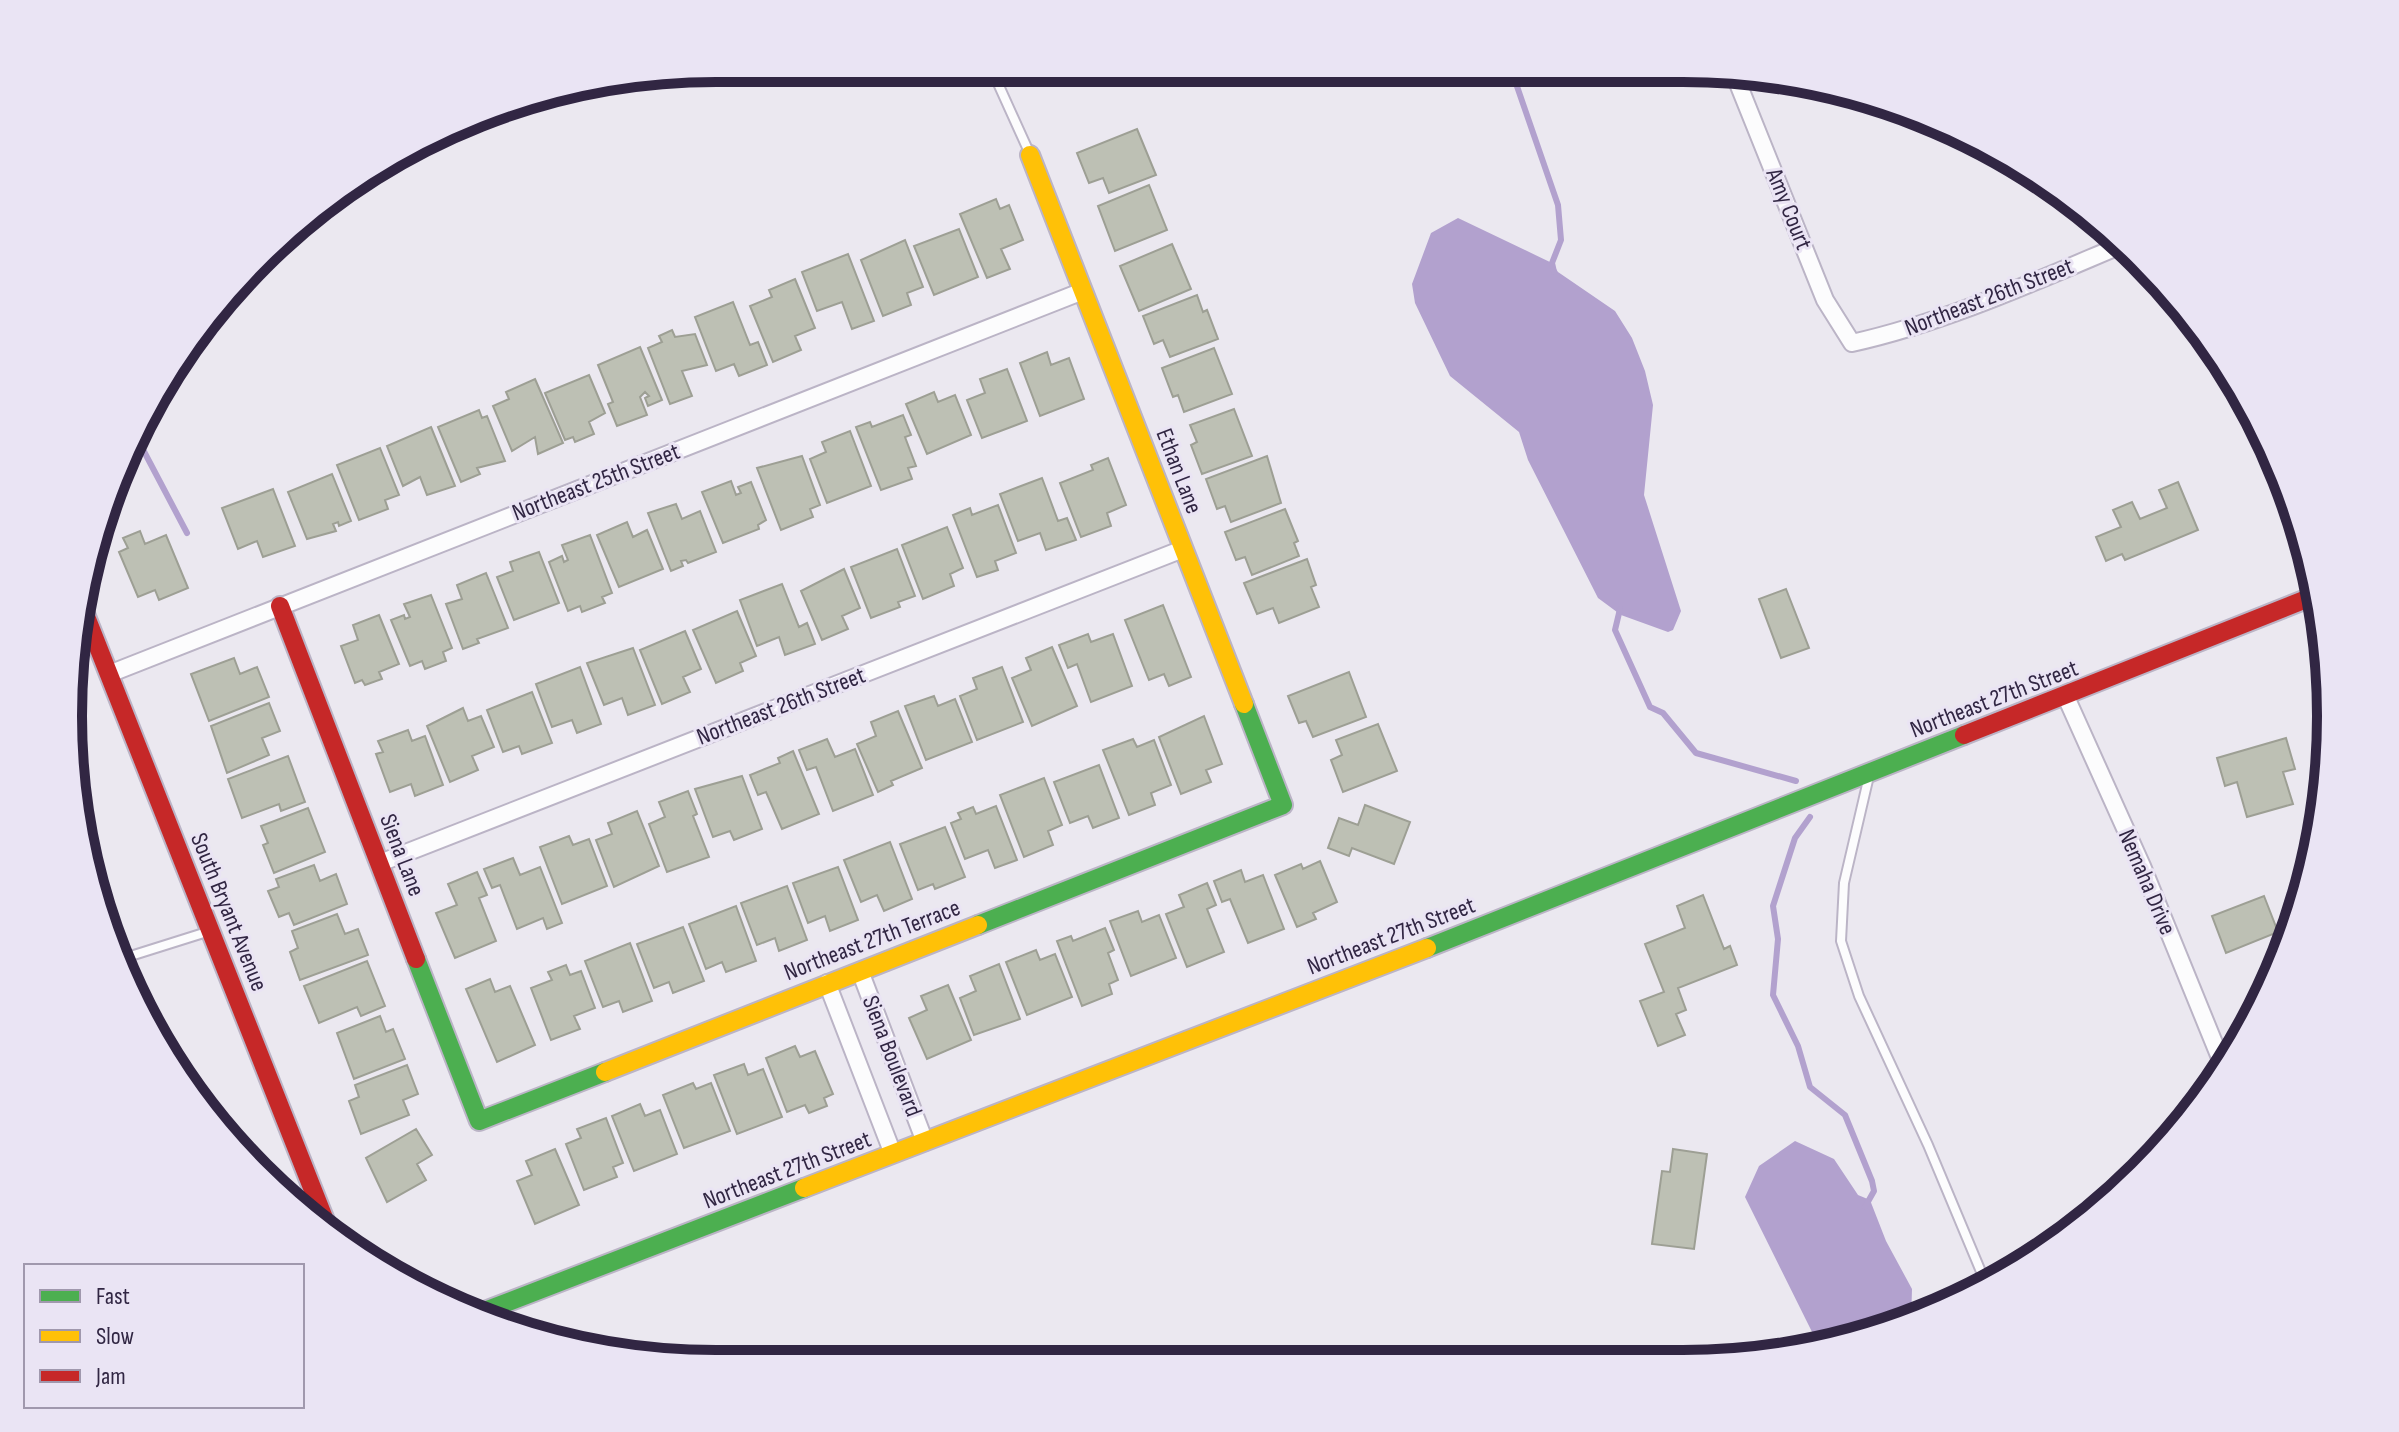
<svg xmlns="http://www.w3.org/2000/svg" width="2399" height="1432" font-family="'Sofia Sans Condensed',sans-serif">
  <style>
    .water { fill: #b2a1ce }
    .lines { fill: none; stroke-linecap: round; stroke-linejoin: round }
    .stream { stroke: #b2a1ce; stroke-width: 6 }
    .building { fill: #bdc0b4; stroke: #9d9f94; stroke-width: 2 }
    .lane-casing { stroke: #bbb4c6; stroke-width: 12 }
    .street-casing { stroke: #bbb4c6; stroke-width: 20 }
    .fast-casing { stroke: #bbb4c6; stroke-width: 22 }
    .slow-casing { stroke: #bbb4c6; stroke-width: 22 }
    .jam-casing { stroke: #bbb4c6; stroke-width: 22 }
    .lane { stroke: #fcfcfd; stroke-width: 8 }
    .street { stroke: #fcfcfd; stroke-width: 16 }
    .fast { stroke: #4caf50; stroke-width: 18 }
    .slow { stroke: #ffc107; stroke-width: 18 }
    .jam { stroke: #c62828; stroke-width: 18 }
    .labels { text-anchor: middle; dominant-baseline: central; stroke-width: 6; stroke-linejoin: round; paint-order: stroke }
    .street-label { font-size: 24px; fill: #312643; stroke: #eae4f4 }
    .rim { fill: none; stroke: #312643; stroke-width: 10 }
  </style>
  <rect width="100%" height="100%" fill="#ebe8f0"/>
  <!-- water -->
  <path class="water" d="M1458,218L1552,263L1558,272L1615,311L1632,338L1645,371L1653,405L1644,495L1681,611L1673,630L1668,632L1621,615L1598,598L1528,460L1519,432L1450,376L1415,303L1412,284L1431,233Z
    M1795,1141L1834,1159L1858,1195L1870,1200L1886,1241L1912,1289L1911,1321L1891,1330L1818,1344L1745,1197L1759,1166Z"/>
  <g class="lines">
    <!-- stream -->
    <path class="stream" d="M1511,69L1558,205L1561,240L1552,263L1554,272
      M138,440L187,533
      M1620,609L1615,630L1650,707L1663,713L1696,753L1796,781
      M1810,817L1795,838L1773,906L1778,939L1773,995L1798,1046L1810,1087L1845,1115L1872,1181L1874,1191L1865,1207"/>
  </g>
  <!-- building -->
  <path class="building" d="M1137,129L1156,175L1109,193L1103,178L1089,183L1077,153Z
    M1149,185L1167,230L1115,251L1098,206Z
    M996,199L1000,209L1009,205L1023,240L1001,249L1010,269L987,278L960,214Z
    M959,229L978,277L934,295L914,246Z
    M905,240L923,287L907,293L911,305L883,316L861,260Z
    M1172,244L1191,289L1139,311L1120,266Z
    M848,254L874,321L852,329L842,302L817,311L802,272Z
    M795,279L815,328L795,336L801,350L773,362L750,306L772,297L769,290Z
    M1197,295L1203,312L1207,310L1218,339L1170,357L1163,340L1154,344L1143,316Z
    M733,302L750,345L758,342L767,365L739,376L734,364L716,371L695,317Z
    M672,330L675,337L695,334L707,365L682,371L692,396L670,404L648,348L662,342L659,336Z
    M640,347L662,400L648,406L645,398L649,396L645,392L640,397L647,415L617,426L608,404L613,402L598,365Z
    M1214,348L1232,394L1184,412L1178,395L1173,397L1162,368Z
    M1047,352L1051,365L1069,358L1084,399L1040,416L1020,363Z
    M1007,369L1027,421L982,438L967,400L985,393L980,379Z
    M589,375L605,413L589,422L594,434L575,442L573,437L565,440L545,393Z
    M535,379L563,443L538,454L535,437L512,451L493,406L509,399L506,392Z
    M934,392L938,402L955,395L971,435L927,454L906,404Z
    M1234,409L1252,456L1202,474L1191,445L1197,442L1190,425Z
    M479,410L482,418L487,416L505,461L477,468L480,474L461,482L438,427Z
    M903,415L911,435L905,437L916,466L908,468L912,479L881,490L856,427L870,422L872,427Z
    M431,427L455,486L427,495L420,477L403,486L387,446Z
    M850,431L871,486L827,503L810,459L826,452L822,442Z
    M380,448L399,495L385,500L388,509L359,520L337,465Z
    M802,456L820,505L810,509L813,517L781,530L757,468Z
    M1267,456L1281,503L1231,522L1225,506L1217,509L1206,479Z
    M1108,458L1126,505L1107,513L1111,526L1081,537L1060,483L1093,470L1091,465Z
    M332,474L351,521L339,526L338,522L333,524L336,531L307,539L288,492Z
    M1042,478L1058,521L1067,518L1076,540L1046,550L1040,533L1018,541L1000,494Z
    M731,481L736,495L741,493L738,487L751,482L766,520L758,525L759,529L723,543L702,492Z
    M2178,482L2198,530L2125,560L2122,554L2106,561L2096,537L2121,527L2113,510L2132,502L2140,519L2167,508L2159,490Z
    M273,489L295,546L263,557L257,541L238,549L222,508Z
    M676,504L682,519L700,511L716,552L688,563L686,560L681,561L683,566L671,571L648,513Z
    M998,505L1016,553L995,561L998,570L977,577L953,515L970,508L972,515Z
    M1285,509L1298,541L1294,543L1299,556L1252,575L1245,557L1236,560L1225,532Z
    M627,522L633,537L647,530L663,569L619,587L597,535Z
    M947,527L963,568L950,574L954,586L923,599L902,545Z
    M140,531L145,544L166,535L188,588L159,600L155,590L138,597L119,552L128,548L123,538Z
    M590,535L612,593L602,597L605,603L582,612L580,606L568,611L549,562L562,556L564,562L568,560L562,545Z
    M897,549L915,596L898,602L900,607L871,618L851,567Z
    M539,552L559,603L514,620L497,577L513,571L510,562Z
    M1307,559L1316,585L1311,587L1319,607L1279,623L1273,608L1257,614L1244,583Z
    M844,569L860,608L842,616L848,629L822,640L801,591Z
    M486,573L508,628L477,639L479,643L463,649L446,604L462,599L457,585Z
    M782,584L799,627L807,623L815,644L785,655L779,637L757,646L740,600Z
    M1786,589L1809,648L1781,658L1759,599Z
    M431,595L452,648L443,652L446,661L425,669L422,661L410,666L391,620L404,615L405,619L410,617L404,604Z
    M1163,605L1191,677L1169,686L1164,674L1149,680L1125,620Z
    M737,611L756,656L740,663L743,671L716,683L693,630Z
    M379,615L399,664L379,672L382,679L365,685L362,680L355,683L341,646L358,640L353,625Z
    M685,631L701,669L683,677L690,692L662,704L640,650Z
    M1088,634L1091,642L1113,634L1132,686L1091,702L1077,664L1068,668L1059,645Z
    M1052,647L1077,706L1032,726L1012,678L1031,670L1026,658Z
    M633,648L655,705L628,715L622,698L604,705L587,663Z
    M234,658L240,674L257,667L269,697L209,721L191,674Z
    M580,667L601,724L577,733L572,720L552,727L536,684Z
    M1002,667L1023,722L977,740L960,696L977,689L973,678Z
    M1349,672L1366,717L1313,737L1306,721L1299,723L1288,696Z
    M532,692L552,743L522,754L519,746L503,752L487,710Z
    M934,696L938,706L955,699L972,742L926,760L905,706Z
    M269,703L280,731L262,738L269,755L227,773L211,726Z
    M463,708L468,721L481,716L494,747L472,756L478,770L450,782L427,726Z
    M898,711L922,768L891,781L893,785L878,792L857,744L876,736L871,722Z
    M1204,716L1222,764L1206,770L1211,782L1181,794L1159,737Z
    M1378,724L1397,771L1343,792L1331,760L1342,755L1336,740Z
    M408,730L412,741L425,736L443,785L415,796L411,784L390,792L376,754L383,752L378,741Z
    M2286,738L2295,769L2283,772L2293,804L2247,817L2237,782L2225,786L2217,758Z
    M827,739L835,757L855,749L873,795L833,811L816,767L807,770L799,750Z
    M1133,739L1137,747L1154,740L1171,785L1151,793L1155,805L1129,815L1103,750Z
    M793,751L819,814L782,829L766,792L758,795L750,775L780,763L778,758Z
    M288,756L305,802L281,811L279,804L242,818L228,779Z
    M1099,765L1119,818L1093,828L1088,816L1070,823L1054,782Z
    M742,776L762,829L734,840L730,831L713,837L695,789Z
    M1044,778L1062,825L1048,831L1053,845L1024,857L1000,795Z
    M688,791L697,814L693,816L709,857L667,872L649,824L665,817L659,802Z
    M1365,805L1410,822L1394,864L1352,848L1349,856L1328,848L1339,818L1358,825Z
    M996,806L1017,860L995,868L988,850L965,859L951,823L961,819L958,813L973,807L976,814Z
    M308,808L325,852L274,873L263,845L268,843L261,826Z
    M637,811L659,866L614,887L596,840L612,834L608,823Z
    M945,827L965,877L935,889L933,884L918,890L900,844Z
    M569,836L573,845L589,839L607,886L562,904L540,847Z
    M890,842L912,899L884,911L877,895L861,902L844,860Z
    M513,858L520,875L540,867L562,923L547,929L543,918L517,929L500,885L492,888L484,869Z
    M1320,861L1337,902L1313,913L1316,919L1297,927L1275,875L1301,864L1303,869Z
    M314,865L320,881L336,874L347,904L294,925L289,913L279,917L268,891L279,887L276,879Z
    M838,867L858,920L830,931L825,916L808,923L793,883Z
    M1241,870L1245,882L1263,875L1284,929L1248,943L1230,899L1222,902L1214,881Z
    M477,872L487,895L479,898L496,941L455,958L436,913L457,905L448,884Z
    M1207,883L1216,905L1207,909L1224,952L1187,967L1166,914L1184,907L1179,895Z
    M787,886L807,940L779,951L775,938L757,945L741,903Z
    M1703,895L1724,949L1730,946L1737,965L1678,988L1686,1010L1676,1014L1685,1035L1658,1046L1640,1001L1664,992L1645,944L1685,928L1677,906Z
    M2264,896L2278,932L2226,953L2212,916Z
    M736,906L756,961L726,972L722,962L706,969L689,924Z
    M1138,911L1142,922L1159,915L1176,958L1131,976L1110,921Z
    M337,914L345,934L358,929L368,955L300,980L290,952L298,948L292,931Z
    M683,927L704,981L673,993L669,982L654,988L637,944Z
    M1105,928L1114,950L1108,953L1118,980L1109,984L1112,994L1082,1006L1057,941L1071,936L1073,941Z
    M630,943L652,1001L623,1012L619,1001L603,1007L585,961Z
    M1036,950L1040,960L1055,954L1072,997L1027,1015L1006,962Z
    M367,961L385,1006L361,1016L357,1007L319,1023L304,986Z
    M999,964L1020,1019L974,1035L960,998L976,991L970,976Z
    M566,965L570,975L581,971L595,1008L574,1016L580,1029L551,1040L531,988L552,980L548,972Z
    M490,979L495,992L510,986L535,1045L497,1062L466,989Z
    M948,985L971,1040L927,1059L909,1018L927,1010L921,996Z
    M380,1016L386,1032L393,1029L405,1059L354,1079L337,1033Z
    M795,1046L800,1057L815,1051L833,1094L824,1098L827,1106L809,1113L805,1105L787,1112L766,1058Z
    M744,1064L748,1075L763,1069L782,1117L737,1134L714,1075Z
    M407,1065L418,1094L403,1100L409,1115L361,1134L349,1101L359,1097L355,1085Z
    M693,1083L696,1089L711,1083L730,1131L684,1148L663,1095Z
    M640,1104L645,1116L660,1110L677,1154L634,1171L612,1116Z
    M606,1118L623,1163L613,1167L617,1177L584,1190L566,1144L581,1138L577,1129Z
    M416,1129L432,1155L417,1164L426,1180L387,1202L366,1158Z
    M555,1149L579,1205L535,1224L517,1181L532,1175L526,1161Z
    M1673,1149L1707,1154L1694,1249L1652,1244L1662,1171L1670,1172Z"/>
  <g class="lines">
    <defs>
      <path id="lane" d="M991,68L1029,152
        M1869,776L1844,883L1841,941L1859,996L1928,1145L1987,1286
        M121,959L210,931"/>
      <path id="street" d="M1733,71L1825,300L1852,343C1946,322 2036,281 2124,244
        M109,674L1083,291
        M2066,697L2142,866L2225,1070
        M380,863L1183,549
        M860,971L925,1142
        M827,983L893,1154"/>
      <path id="fast" d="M978,925L1283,805L1244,704
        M1427,948L1964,735
        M416,959L479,1121L605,1072
        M477,1314L804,1188"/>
      <path id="slow" d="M1030,155L1244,704
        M605,1072L978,925
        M804,1188L1427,948"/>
      <path id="jam" d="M280,606L416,959
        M85,614L328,1228
        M1964,735L2319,594"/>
    </defs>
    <!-- lane casing -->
    <use href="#lane" class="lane-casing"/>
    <!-- street casing -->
    <use href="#street" class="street-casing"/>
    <!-- fast casing -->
    <use href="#fast" class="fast-casing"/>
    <!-- slow casing -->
    <use href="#slow" class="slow-casing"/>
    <!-- jam casing -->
    <use href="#jam" class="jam-casing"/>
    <!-- lane -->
    <use href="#lane" class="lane"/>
    <!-- street -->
    <use href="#street" class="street"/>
    <!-- fast -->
    <use href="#fast" class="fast"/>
    <!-- slow -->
    <use href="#slow" class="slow"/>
    <!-- jam -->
    <use href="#jam" class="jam"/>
  </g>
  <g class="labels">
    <!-- street labels -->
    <g class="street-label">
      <text transform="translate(1789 209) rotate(68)">Amy Court</text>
      <text transform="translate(1989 297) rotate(-21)">Northeast 26th Street</text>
      <text transform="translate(1179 471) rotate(69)">Ethan Lane</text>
      <text transform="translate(596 482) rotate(-21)">Northeast 25th Street</text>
      <text transform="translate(1994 699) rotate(-21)">Northeast 27th Street</text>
      <text transform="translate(781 706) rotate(-21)">Northeast 26th Street</text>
      <text transform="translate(402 855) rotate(69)">Siena Lane</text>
      <text transform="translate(2147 882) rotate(67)">Nemaha Drive</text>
      <text transform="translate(229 912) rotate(68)">South Bryant Avenue</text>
      <text transform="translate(1391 936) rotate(-21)">Northeast 27th Street</text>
      <text transform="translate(872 940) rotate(-21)">Northeast 27th Terrace</text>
      <text transform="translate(892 1056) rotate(69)">Siena Boulevard</text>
      <text transform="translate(787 1170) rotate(-21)">Northeast 27th Street</text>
    </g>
  </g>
  <!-- crop -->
  <path d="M0 0H2399V1432H0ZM716 82H1683A634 634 0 0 1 2317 716V716A634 634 0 0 1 1683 1350H716A634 634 0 0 1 82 716V716A634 634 0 0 1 716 82Z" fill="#eae4f4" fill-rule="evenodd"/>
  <path class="rim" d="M716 82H1683A634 634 0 0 1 2317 716V716A634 634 0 0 1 1683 1350H716A634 634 0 0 1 82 716V716A634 634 0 0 1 716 82Z"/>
  <!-- legend -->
  <rect x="24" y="1264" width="280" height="144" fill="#eae4f4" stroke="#a098ad" stroke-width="2"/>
  <rect x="40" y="1290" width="40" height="12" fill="#4caf50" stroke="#a098ad" stroke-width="2"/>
  <text x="96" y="1304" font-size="24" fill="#312643">Fast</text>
  <rect x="40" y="1330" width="40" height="12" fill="#ffc107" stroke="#a098ad" stroke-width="2"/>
  <text x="96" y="1344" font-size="24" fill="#312643">Slow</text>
  <rect x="40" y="1370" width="40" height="12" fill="#c62828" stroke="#a098ad" stroke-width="2"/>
  <text x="96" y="1384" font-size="24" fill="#312643">Jam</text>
</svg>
